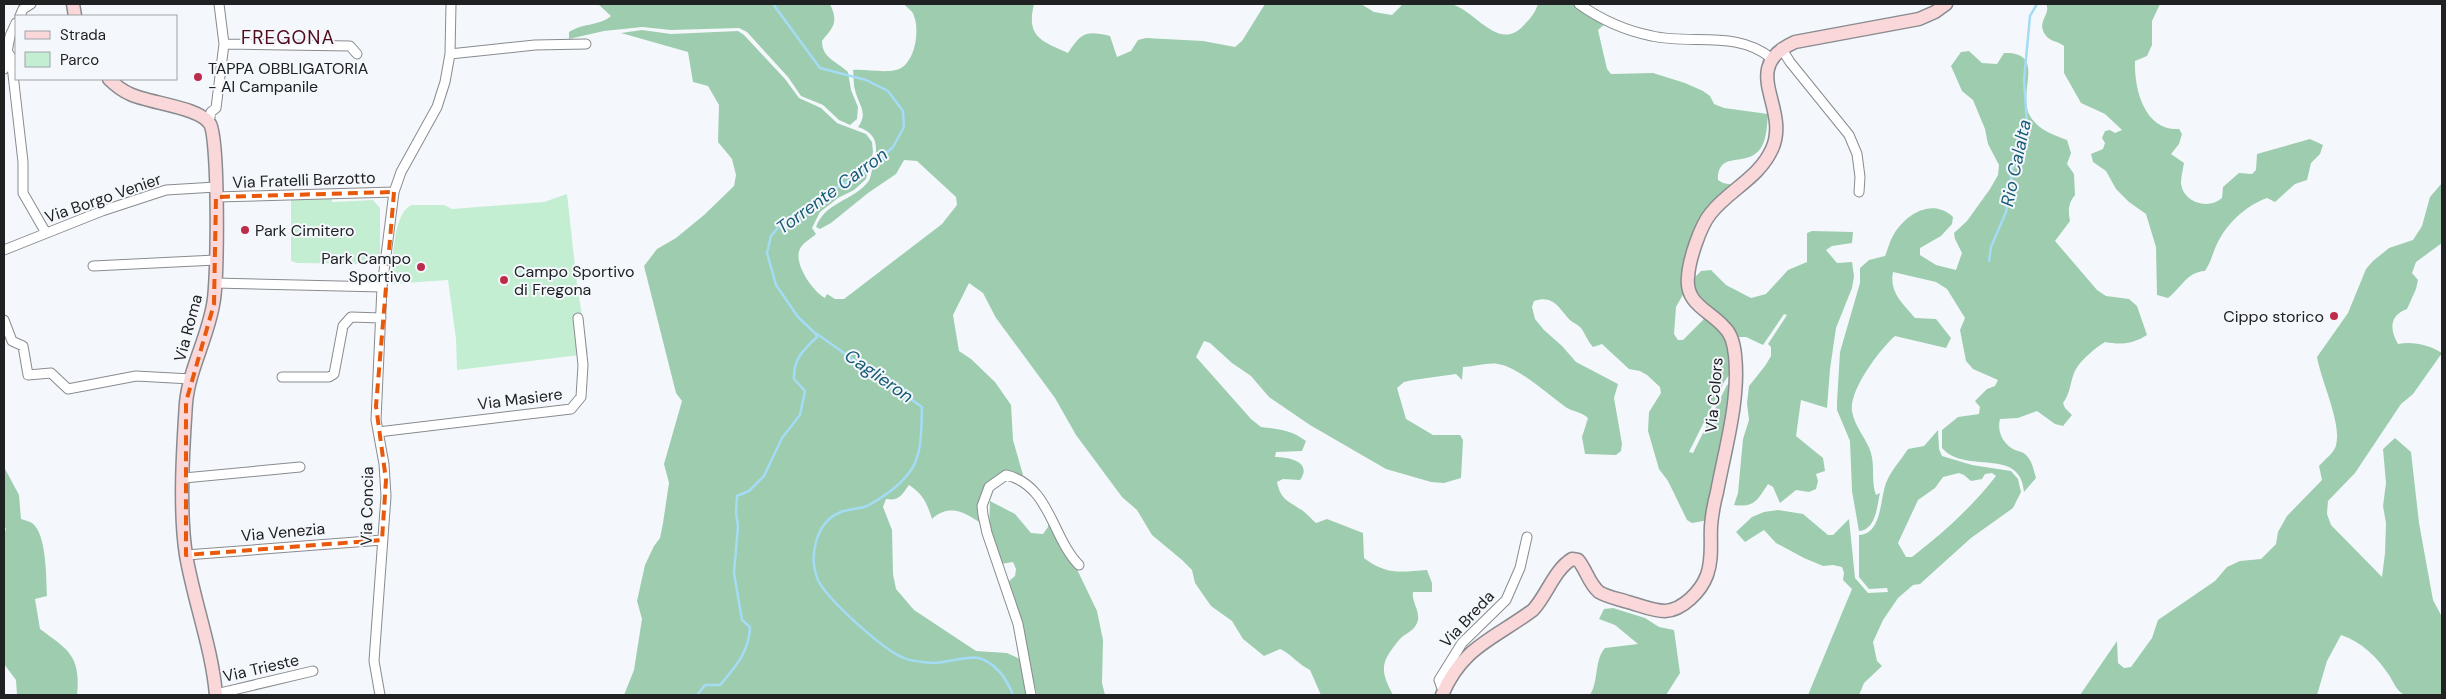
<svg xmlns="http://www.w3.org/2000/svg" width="2446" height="699" font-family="'DM Sans',sans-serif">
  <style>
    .green { fill: #c4eed2 }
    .forest { fill: #9dcdae; fill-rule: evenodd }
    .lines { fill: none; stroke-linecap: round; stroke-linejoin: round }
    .stream { stroke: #a4dbf5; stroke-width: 2.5 }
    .street-casing { stroke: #888b8f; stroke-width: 11 }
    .secondary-casing { stroke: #888b8f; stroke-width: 15 }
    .street { stroke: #fff; stroke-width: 9 }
    .secondary { stroke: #fad7d9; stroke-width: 12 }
    .marked { fill: none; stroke: #e8590c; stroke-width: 4; stroke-dasharray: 10 6; stroke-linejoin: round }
    .poi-dot { fill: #bd2c4b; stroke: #f4f8fd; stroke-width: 2 }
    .labels { text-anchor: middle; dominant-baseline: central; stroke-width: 4; stroke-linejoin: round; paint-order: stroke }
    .poi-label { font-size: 16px; fill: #202123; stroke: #f4f8fd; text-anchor: start }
    .street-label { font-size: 16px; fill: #202123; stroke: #f4f8fd }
    .water-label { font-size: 18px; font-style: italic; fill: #185c76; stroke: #f4f8fd }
    .quarter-label { font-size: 19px; letter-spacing: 1px; fill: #510b1b; stroke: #f4f8fd }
  </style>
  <rect width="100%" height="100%" fill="#f4f8fd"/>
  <!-- green -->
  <path class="green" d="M567,194L577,284L588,354L457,370L456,339L448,280L391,284C393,265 392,212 412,205H444L452,209L544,202Z
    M308,199H332V202L373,200L380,208V262H377V264L297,263L291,261V200Z"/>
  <!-- forest -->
  <path class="forest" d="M598,4H830C839,23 833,27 822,41C822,58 836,61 848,72L851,90L858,107L857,119L850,125L839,120L823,105L801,96L788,77L747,32L739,28L671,30L642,27L604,31L569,39V32C583,23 599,26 611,16Z
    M904,4H1034C1026,37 1041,41 1068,53C1081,33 1086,30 1110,36L1117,57L1131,51L1138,40L1146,38L1203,41L1235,47L1242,41L1265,4H1361L1374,12L1392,15L1402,5L1399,4C1415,4 1434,1 1450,4C1474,8 1498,53 1523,26C1530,19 1535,13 1538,4H1574L1581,10L1607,22L1598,30L1607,69L1611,74L1653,73L1685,83L1703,91L1710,96L1714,104L1724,108L1768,114C1767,124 1767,137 1762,146C1749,170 1718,148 1718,180L1723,183L1733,185L1711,208L1685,291L1676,307L1674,334L1678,340H1683L1705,318L1728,339L1731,372L1724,382L1689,452L1693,453L1727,385L1730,384L1709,520L1692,523L1687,520L1668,481L1659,469L1648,431L1649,412L1661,393L1660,387L1647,375L1640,371L1629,369L1602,344L1593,347C1587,341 1585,332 1580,327C1577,324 1573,323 1570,320C1559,308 1553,294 1534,301L1532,307L1535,319L1544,330L1562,346L1576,362L1618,384L1614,398L1622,444L1621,451L1616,455L1585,454L1582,437L1588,418C1582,412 1574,412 1567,408C1549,396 1519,367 1498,364C1489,362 1473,367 1463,367L1462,380L1456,374L1413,380L1404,382L1397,388L1406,419L1433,435H1460L1463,440L1461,478L1444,483L1431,482L1386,469L1310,425L1269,397L1251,376L1232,363L1210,343L1204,341L1196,357L1251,419L1261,427C1279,429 1291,430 1306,441L1302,451L1276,452L1275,457C1289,457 1313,462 1300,480L1283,479L1277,482C1281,500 1287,500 1300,509C1306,512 1311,519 1316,523L1327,519L1363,533L1364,558C1386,575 1400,572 1427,570L1432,583V592H1413C1411,602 1423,614 1416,625C1412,632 1404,634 1399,640C1380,663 1380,670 1393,695H1321L1310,670C1298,664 1291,654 1280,649L1264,656L1243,639L1232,621L1211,606L1195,583L1192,570L1182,560L1152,535L1137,510L1122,497L1076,435L1055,398L996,318L983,293L969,283L953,315L959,351L971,359L995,382L1011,405L1013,440L1023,475C1018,477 1013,477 1008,479C985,488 986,505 985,526C967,514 951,502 932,519C927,503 923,494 909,485C901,496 899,501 886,499L883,507L892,530L893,574L896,589L914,610L976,651L1007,653L1020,659L1034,695H624L634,670L642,619L637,601L645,565L654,546L660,538L663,523L669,483L664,464L682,401L676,393L644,266L657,249L676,238L704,215L734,186L736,175L732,159L718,142L719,105L708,86L693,82L688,52L621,33L642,30L671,34L738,31L744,35L785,79L799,98L821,108L837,123L866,134L872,142L873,152L866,179L854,190L838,198L820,212L812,228L816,234C812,238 804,242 801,247C791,261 813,292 825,298L827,294L835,299H844L942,224L957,205L956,197L917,161L904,160L896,174L868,193L831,223L820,229L816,227C825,202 853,201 868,182C871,178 871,172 873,167C878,148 879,134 858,127C869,113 858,104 855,90C853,83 854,76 853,70C866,69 883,73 896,70C915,66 920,31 914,16C913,11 907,8 904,4Z
    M2046,4H2160L2152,21V45L2147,56L2135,61C2134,88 2144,131 2179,129L2182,134L2179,144L2171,154L2184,163C2183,169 2181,177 2181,183C2183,203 2209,210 2222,198L2223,187L2239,173L2252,174L2256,170L2257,154L2310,139L2323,145L2320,154L2311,163L2307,180L2295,184L2275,202L2267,198C2245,206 2226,224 2216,246C2212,255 2211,262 2205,271C2187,272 2182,287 2168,298L2157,295L2156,247L2146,214L2129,202L2116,189L2106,171L2093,162L2091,154L2103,149L2105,143L2102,138L2105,131L2110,130L2115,133L2122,130L2105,114L2081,103L2064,73V46C2058,41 2052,42 2047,37C2034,22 2052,15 2046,4Z
    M1969,51L1982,63L1997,64L2004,53C2048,52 2016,93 2030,116C2038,130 2053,135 2067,140L2071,153L2067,164L2074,174L2075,195C2068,203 2068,211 2070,221L2055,241L2097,290L2106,296L2129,299L2137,306L2147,335C2133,344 2121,345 2105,342C2094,349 2079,361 2074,373C2070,384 2070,394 2063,403L2065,408L2072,415L2063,426L2055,424L2037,411L2018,418L2000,419C1997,430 2002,443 2013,449C2019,452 2023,451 2027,456C2032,461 2034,471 2036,478L2024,492C2021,446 1965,475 1942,448V430L1958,417L1979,414L1980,407L1975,401L1987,389L1995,386L1998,380L1973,369L1966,361L1960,330L1965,318L1947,289L1936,282L1893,272C1889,292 1903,304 1915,318L1936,319L1951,338L1946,348L1895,336C1880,349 1849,390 1852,411C1854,426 1867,439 1871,453C1875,467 1871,482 1876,495L1880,493C1877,506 1876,530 1859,531L1852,491L1850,441L1837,410V402L1840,352L1860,283V268L1869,260L1885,256C1888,249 1890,240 1894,234C1907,213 1933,198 1953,217L1952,224L1941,236L1920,248V255L1936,265L1956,270L1962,253L1955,239L1954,233L1967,221L1990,189L1998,175L1999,165L1988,144L1985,129L1973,100L1962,91L1951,66L1961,52Z
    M2442,183V243L2416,262L2412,273L2418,280L2416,289L2407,309C2390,315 2389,329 2398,344C2413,341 2429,345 2442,353L2413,394L2401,404L2355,473L2328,501L2327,514L2331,525L2382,577L2385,553L2386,523L2383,506L2386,483L2383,449L2395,438L2411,452L2419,523L2433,600L2442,617V695C2431,695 2413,699 2403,694C2396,690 2393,681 2389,675C2377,657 2362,642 2341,635L2327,661L2317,695H2080L2117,641L2118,663L2124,668L2131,667L2152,638L2158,620L2215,581L2227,567L2240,561L2261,559L2276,544L2278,532L2287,516L2322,480L2319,466C2324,460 2335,452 2336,445C2342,423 2321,381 2317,357L2348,313L2366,269L2373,261L2389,248L2413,240L2422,226L2430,197Z
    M1812,231L1853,232L1852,243L1832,246L1826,250L1837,263L1852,262L1854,276L1852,288L1836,328L1830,369L1827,408L1801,400L1796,436L1823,458L1825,471L1816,474L1818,481L1816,489L1809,492L1796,490L1780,503L1773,487L1768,484C1758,499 1755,508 1734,505L1738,493L1743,439L1749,420L1747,403L1749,386L1765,366L1771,356V347L1768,344L1787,315L1784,314L1763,345L1746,337H1736L1693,294L1694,278L1701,271L1711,270L1726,285L1751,298L1766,294L1788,270L1807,262V233Z
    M1938,430L1939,449L1942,456L1972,465L2011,471L2018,479L2021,492L2013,508L1971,538L1920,584L1913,585L1898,598L1883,620L1873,642L1877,661L1882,666L1864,683L1859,695H1808L1852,589L1843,580L1844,573L1842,567L1833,565L1823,566L1804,558L1776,543L1764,530L1745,542L1736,532L1752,517L1764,512L1778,510L1803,514L1828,535H1833L1849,519L1855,578L1868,593L1888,592L1887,588L1869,589L1859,577V535C1882,534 1880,499 1886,483C1891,470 1901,460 1908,449L1924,446ZM1959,473L1964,475L1971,481L1982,479L1985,474L1992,473L1996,476C1971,508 1943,533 1912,557H1906L1898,543L1918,500L1935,488L1943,477Z
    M4,467L19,495L21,519C24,520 29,521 32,523C47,534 46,578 47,596L35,599L40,629C68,650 81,655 77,695H17L16,680L4,664V533L6,529L4,525Z
    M990,501L1015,514L1031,533L1043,534L1048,527L1050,513L1097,611L1103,640L1102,683L1105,695H1037L1025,648L1020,616L1008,582L1015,576L1016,569L1013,562L1001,564L989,529Z
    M1613,608L1645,618L1659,627L1674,630L1680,673L1666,695H1590C1599,681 1594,660 1605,648L1638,644L1615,625L1599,619L1604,609Z"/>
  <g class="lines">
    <!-- stream -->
    <path class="stream" d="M1989,261L1991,247L2006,212L2014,160L2027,123L2024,80L2030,16L2037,4
      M817,334L854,360L906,390L912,400L922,407C921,429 923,455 909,473C899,486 882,498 867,506C859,509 849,509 841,512C816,521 808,557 818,580C827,599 883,650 904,658C912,662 925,662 934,663C946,663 973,654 982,659C998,666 1007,679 1013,695
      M697,695L705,685H720C736,666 749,652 750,627L742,620L734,573L738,527L736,512L737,496L749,491L764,476L782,438L800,415L805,391L794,379C793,360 803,350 817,337L816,334L798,317L776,285L767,253L771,236L784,221L812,202L870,168L893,147L904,127L903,111L888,91L866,80L820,68L773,4"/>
    <defs>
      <path id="street" d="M1579,4C1600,19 1627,31 1652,36C1692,45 1737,30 1771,58
        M20,16L23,9L31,4
        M224,44L350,46L357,54
        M1781,48L1790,62L1849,135L1857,154L1860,177L1859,192
        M7,51L11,57L23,162V193L46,233
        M450,54L535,45L586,44
        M4,69L10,36L16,23
        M209,122L211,112L216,108L224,44L219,4
        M216,197L394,192
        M4,250L102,211L166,190L216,187
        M93,266L216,260
        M215,283L382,287
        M4,320L12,341L23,346L28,375L51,373L68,389L136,376L191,379
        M282,377H329L334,374L343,326L351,317L381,318
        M378,432L571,409L581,397L583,365L578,318
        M184,478L300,467
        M186,555L382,540
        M1443,691L1439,680L1462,643L1506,600L1520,568L1527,537
        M216,694L313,671
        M380,695L374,661L386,496L384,464L376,420L382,287L394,192L401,172L437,107L445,82L450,54L451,4
        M1031,695L1018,624L987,533L983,515L982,506L989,487L1006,475C1050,485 1052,538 1079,565"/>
      <path id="secondary" d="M73,4L75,16
        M109,79C115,85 121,90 130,94C148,103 200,107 210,124C219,140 218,282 213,305C207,339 189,370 186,403C183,448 179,511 186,555C194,602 212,648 216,695
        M1442,695C1462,647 1494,639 1533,610C1547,595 1554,570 1572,559L1578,560C1586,569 1589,584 1599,592C1607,597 1619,599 1628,602C1639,605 1653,611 1665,611C1683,610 1701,591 1707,575C1713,558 1710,543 1711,526C1712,514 1714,503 1717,492C1725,449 1740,399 1735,355C1734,345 1732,334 1724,327C1709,310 1685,304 1688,277C1689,260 1700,226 1711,213C1729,190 1759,178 1772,149C1791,107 1737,68 1795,42L1919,19L1935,12L1946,4"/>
    </defs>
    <!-- street casing -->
    <use href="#street" class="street-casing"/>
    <!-- secondary casing -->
    <use href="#secondary" class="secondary-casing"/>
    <!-- street -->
    <use href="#street" class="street"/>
    <!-- secondary -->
    <use href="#secondary" class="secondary"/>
  </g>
  <!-- marked area -->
  <path class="marked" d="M394,192L376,406L386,480L382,540L186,555V402L214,304L216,197Z"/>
  <!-- markers -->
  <g class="poi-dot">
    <circle cx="198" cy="77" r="5"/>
    <circle cx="245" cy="230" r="5"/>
    <circle cx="421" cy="267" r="5"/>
    <circle cx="504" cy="280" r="5"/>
    <circle cx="2334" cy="316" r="5"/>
  </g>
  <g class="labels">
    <!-- poi labels -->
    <g class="poi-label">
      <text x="208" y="68">TAPPA OBBLIGATORIA<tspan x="208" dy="18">- Al Campanile</tspan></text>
      <text x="255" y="230">Park Cimitero</text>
      <text x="411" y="258" text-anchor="end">Park Campo<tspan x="411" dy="18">Sportivo</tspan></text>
      <text x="514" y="271">Campo Sportivo<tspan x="514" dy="18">di Fregona</tspan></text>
      <text x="2324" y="316" text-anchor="end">Cippo storico</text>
    </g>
    <!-- street labels -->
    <g class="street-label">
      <text transform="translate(304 180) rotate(-2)">Via Fratelli Barzotto</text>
      <text transform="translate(103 198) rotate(-19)">Via Borgo Venier</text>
      <text transform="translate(188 328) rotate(-75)">Via Roma</text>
      <text transform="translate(1714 395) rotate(-85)">Via Colors</text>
      <text transform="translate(520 399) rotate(-7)">Via Masiere</text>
      <text transform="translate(367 506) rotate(-89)">Via Concia</text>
      <text transform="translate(283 532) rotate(-5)">Via Venezia</text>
      <text transform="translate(1467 619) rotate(-47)">Via Breda</text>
      <text transform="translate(261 668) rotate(-13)">Via Trieste</text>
    </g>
    <!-- water labels -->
    <g class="water-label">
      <text transform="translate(2016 163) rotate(-78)">Rio Calalta</text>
      <text transform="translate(832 191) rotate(-36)">Torrente Carron</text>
      <text transform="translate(879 376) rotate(35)">Caglieron</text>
    </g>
    <!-- quarter labels -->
    <g class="quarter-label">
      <text x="288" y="37">FREGONA</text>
    </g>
  </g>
  <!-- border -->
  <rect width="2446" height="699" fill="none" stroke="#202123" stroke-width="10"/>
  <!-- legend -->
  <rect x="15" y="15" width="162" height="65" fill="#f4f8fd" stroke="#9fa2a6"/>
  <rect x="25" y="31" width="25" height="8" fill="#fad7d9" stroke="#9fa2a6"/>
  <text x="60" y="40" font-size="15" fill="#202123">Strada</text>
  <rect x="25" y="52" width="25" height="15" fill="#c4eed2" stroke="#9fa2a6"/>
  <text x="60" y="65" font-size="15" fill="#202123">Parco</text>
</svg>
